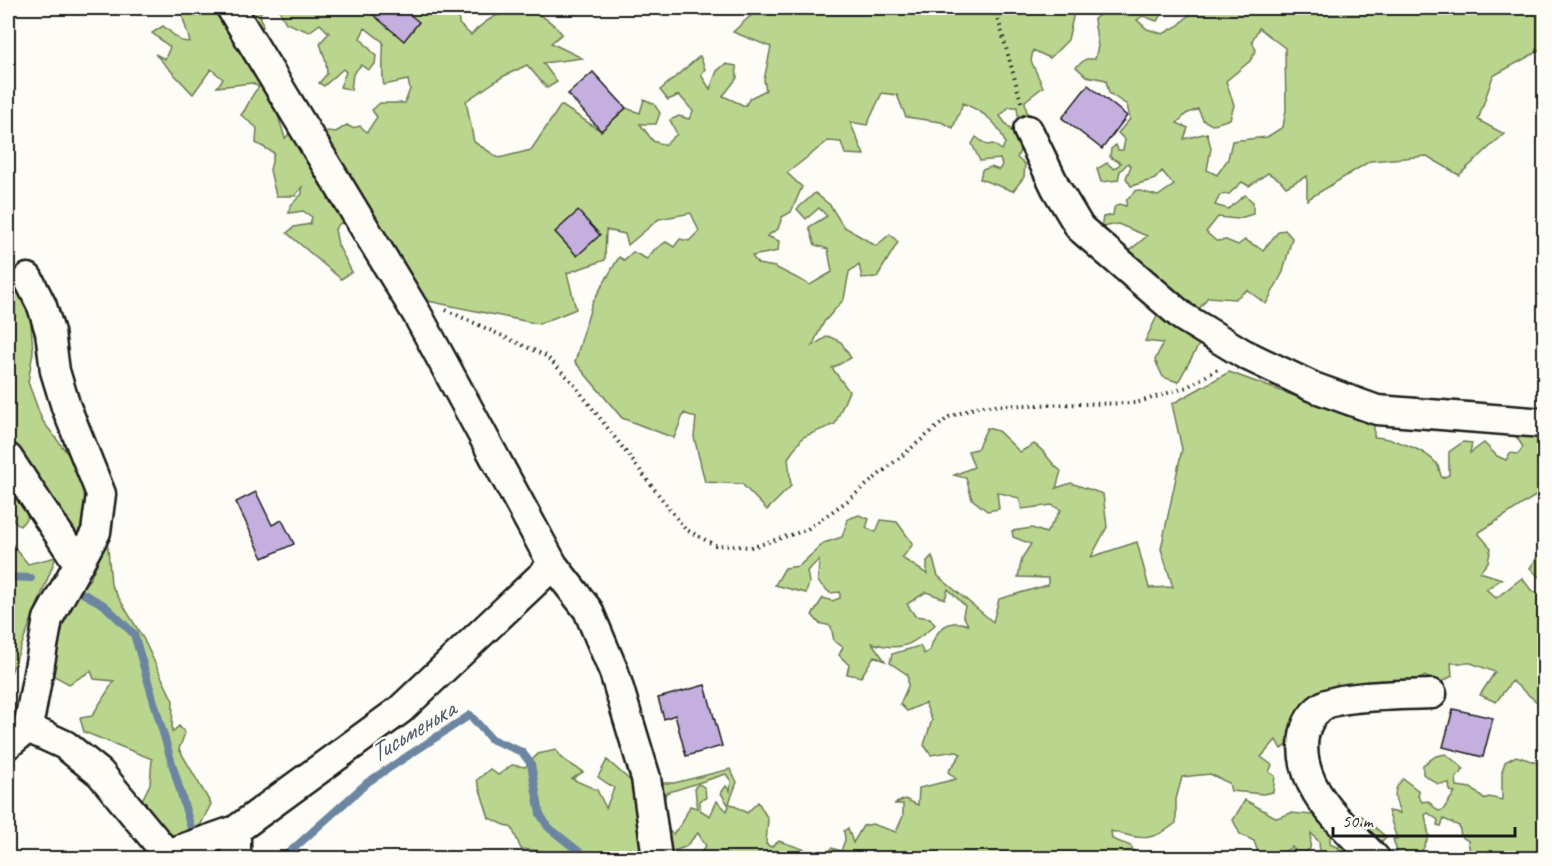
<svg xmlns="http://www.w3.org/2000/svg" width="1552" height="866" font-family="Caveat,sans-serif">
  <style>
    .green { fill: #bad68e; stroke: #6b7955; stroke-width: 1.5; fill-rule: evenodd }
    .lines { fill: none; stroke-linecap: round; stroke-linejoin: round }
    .stream { stroke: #6c86a2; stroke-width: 8 }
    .building { fill: #c4afde; stroke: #1c1c1c; stroke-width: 1.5 }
    .minor-casing { stroke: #1c1c1c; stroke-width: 33 }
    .path { stroke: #1c1c1c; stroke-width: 4; stroke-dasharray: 1.5 4.5; stroke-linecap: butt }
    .minor { stroke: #fdfcf7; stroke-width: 28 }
    .labels { text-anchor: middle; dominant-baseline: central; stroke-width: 4.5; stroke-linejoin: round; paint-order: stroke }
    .water-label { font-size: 26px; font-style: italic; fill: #4b5a6a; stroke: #fdfcf7 }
  </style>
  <rect width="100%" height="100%" fill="#fdfcf7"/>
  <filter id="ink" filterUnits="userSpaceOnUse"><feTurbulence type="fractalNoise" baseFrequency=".0167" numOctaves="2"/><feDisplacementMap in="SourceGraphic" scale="12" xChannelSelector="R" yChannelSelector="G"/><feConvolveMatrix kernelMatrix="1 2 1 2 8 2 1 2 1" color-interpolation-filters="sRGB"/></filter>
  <g filter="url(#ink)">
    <!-- green -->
    <path class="green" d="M180,8H218L272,96L285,138L295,128L336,132L347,125L352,128L360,126L367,132L377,117L372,110L380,103H405L410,89L408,80L384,85C381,75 384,55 383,42L365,28L360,38L376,56L375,64L368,70L361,65L353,74L351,90L340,87L346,72L343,69L324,86L319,83L327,74L326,62L320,43L329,33L320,24L309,32L286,23L278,8H459V24L471,35C499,5 535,0 562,34L551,43L582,58L543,63L557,82L547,88L527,65L502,77L466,101L474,142L499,158L531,150L561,105L601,131L626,108L640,113L644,99L654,104L660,113L656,124H640L653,141L665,145L677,134L670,120L679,116L689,119L693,111L679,95L668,100L660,90L700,56L705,69L701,75L710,89L717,71L725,64L736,66L737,78L723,96L745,106L750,98L766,90L764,80L771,47L733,32L759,8H1075L1068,40L1050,58L1033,50L1031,61L1043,87L1025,101L1027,113L1036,117L1047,140L1020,133L1017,107H1009L1000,116L1022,145L1017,158L1025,164L1024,177L1013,191L980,179L982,170L991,167L999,170L1002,165L1000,159L980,161L972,144L976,137L987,145L993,144L1002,150L1005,143C999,122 983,112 963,103L953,128L941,122L906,117L897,95L882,93L867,125L850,122L864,155L845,154L841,142L828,141L787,173L802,187L791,212L782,217L778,229L767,236L779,241L778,251L752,256L758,264L775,267L810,285L832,272L828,249L815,245L809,227L827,216L819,208L806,219L797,209L815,193L830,205L843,226L876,246L890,234L898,242L877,277L862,278L859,264L849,272L844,299L824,322L812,346L828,336L841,342L851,358L832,368L849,391L835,424L803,437L788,458L791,486L767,510L742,484L705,482L694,437L696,418L684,413L674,438L622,418L575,362L592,303L619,257L624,260L633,252L647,259L654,250L666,242L674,247L680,239L689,241L699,231L691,213L659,219L628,245L625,234L606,230L605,260L567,273L576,309L539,324L428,301L409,290L374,234L340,223L335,229L338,245L352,272L341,279L287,233L294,227L310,224L312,217L303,211L289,213L290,206L302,194V187L295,196H276L270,170L274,153L256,143L257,128L241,115C250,105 248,98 259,87L252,83L217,87L223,79L211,69L193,94L155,54L165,59L170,47L152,33L163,26L181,41L190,42Z
      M255,8H264L260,13L263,27L249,28Z
      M1104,8H1165L1157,21L1143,16L1137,20L1147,29L1163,34L1179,25L1196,8H1544V48L1493,76L1478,120L1504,134L1459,175L1427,156L1370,161L1307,200V176L1286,187L1280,180L1268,173L1249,186L1242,182L1229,194L1220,195L1215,205L1228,209L1245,195L1253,202V214L1237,219L1218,217L1206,232L1216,241L1226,240L1238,245L1245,240L1263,250L1279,231L1285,230L1292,238L1283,272L1266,304L1247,290L1235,299L1208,297L1187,325L1201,341L1178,382L1163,377L1155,360L1163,343L1145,341L1159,312L1124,255L1147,236L1118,224L1101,227L1103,217L1113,215L1114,208L1119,204L1126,206L1127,199L1137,190L1158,196L1174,185L1162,171L1155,179L1131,186L1126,178L1131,166L1128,163L1120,171L1118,180L1101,182L1097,169L1107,163L1114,169L1121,163L1110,157L1111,149L1116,145L1118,150H1123L1125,140L1118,133L1130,119L1127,105L1109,93L1106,80L1086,76L1076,67L1086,59H1095L1098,46L1094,19L1105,11ZM1259,28L1285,48L1286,110L1283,127L1267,137L1232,141L1228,159L1217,175L1207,170L1211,148L1207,133L1184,139L1188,128L1177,123L1186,114L1198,109L1203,120L1212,125L1230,119L1234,105L1226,81L1250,61L1256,50L1252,41Z
      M8,280L30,309L33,352L28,382L42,420L74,462L94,498L85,533L73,545L34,510L20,526L8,515V487L15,480L8,465Z
      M1229,372L1349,416L1348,409L1374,423V437C1392,438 1425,449 1437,464C1439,467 1440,474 1442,478L1449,475V452L1463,442L1472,443L1470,453L1484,443L1497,456L1506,460L1510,453L1518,454L1523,447L1511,428L1544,434L1543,491L1478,533L1491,548L1488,562L1480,572L1502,579L1486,589L1496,598L1522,578L1531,590L1544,598V708L1512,681L1496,702L1480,695L1495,672L1471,663H1451L1452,676L1438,684L1425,676L1401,690L1350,691L1337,684L1319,701L1295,741L1281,749L1276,740L1261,757L1272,765L1269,772L1275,776L1273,792L1263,794L1231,791L1229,783L1210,774L1182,777L1176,799V823C1151,843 1141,839 1111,831L1112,839L1131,846L1138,858H697L706,846L698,833L685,847L668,853L662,825L673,834L682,823L690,806L697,808L695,787L699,784L705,788L706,798L700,800V810L710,816L717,801L727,811L729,806L721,793L726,786L730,791L731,781L726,774L666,793L646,858H579L553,852L521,849L512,828L489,818L477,780L490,769L498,775L512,765L525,767L538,754L556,750L561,758L583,772L572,779L597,790L606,808L614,788L598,777L607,760L633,783H674L730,769L737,782L729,803L747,813L758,802L768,819L766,844L771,847L779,841L824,856L832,848L841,851L845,840L844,831L848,828L853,843L863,826L872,824L896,832L903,816V804H894L905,799L918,805L919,788L956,779L948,772L961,754L955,751L931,755L924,745L932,720L925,703L907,711L900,704L908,686V675L890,663L892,654L920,646L924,654L930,650C935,631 947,617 968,625L963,615L965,606L948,589L945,599L926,592L907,604L915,616L930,618L935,625C912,645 902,652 872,643L885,661L874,656L861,677L847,674L849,665L839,655L843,647L834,641L831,626L819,623L812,615L823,598L832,601L840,598V592L830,593L818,582L819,560L807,571L809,583L806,593L775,585L785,568L799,566L824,543L842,537L848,519L859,515L869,519L866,528L876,532L881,520L897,522L913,544L902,558L927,574V561L932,556L938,576L993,622L999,599L1048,585V578L1018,577L1022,558L1031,544L1013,537L1012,531L1032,528L1046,533L1061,510L1052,505L1022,509L1019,498L997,492L999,509L987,511L972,499L966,478L954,475L974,467L968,451L977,449L987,428L998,431L1020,452L1034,444C1046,451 1049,463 1061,471L1056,488L1071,483L1103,494L1107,527L1091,557L1137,542L1149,588L1173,587L1161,549L1182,449L1172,404Z
      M105,511L111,585L143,638L173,701L172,732L179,726L185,733L179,749L211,804L200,826L167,837L141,802L150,784L152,759L84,732L80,718L92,716L114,681L94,679L91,671L69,684L45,671L68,601L90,579L99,559Z
      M8,539L28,564L56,557L8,680Z
      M1544,547V582L1530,568Z
      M1446,754L1464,769L1456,778L1457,786L1471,788L1484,799L1489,797L1502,800V772L1505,762L1516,756L1544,765V858H1471L1468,841L1461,836L1459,826L1444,819L1441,826L1437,825L1438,820L1428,813L1425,815L1429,836L1422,851L1427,858H1399L1393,839H1397L1388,811L1400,813C1395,800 1391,790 1403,779L1419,791L1418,796L1422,802L1428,801L1438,811L1443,810L1455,792L1450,791L1449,783L1438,784L1423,774V765L1436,756Z
      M1245,800L1277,818L1291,813L1312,815V805L1330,832V844L1339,848L1338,818L1362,816L1386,837L1373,850L1376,858H1315L1320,853L1319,842L1311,833L1310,849L1299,855L1292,847L1276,857L1259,855L1254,841L1240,834L1233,820Z"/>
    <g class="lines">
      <!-- stream -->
      <path class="stream" d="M8,577L31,578
        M84,594L104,605L134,634L194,838
        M283,858L368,782L470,715L491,739L522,752L531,764L540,814L548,827L587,858"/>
    </g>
    <!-- building -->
    <path class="building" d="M375,8H402L419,22L404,41L371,13Z
      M593,72L626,108L601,131L568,94Z
      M1088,85L1127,116L1102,149L1062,118Z
      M578,211L600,235L577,256L555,232Z
      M256,492L272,525L282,520L294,544L263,558L236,502Z
      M705,685L722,746L686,756L675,715L664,719L658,698Z
      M1453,709L1493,718L1483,757L1443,747Z"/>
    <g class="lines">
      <defs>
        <path id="minor" d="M231,8L417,314L553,565L588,610L614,672L646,778L657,858
          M1028,130L1056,188L1080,228L1183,317L1244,354L1313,387L1377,410L1544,423
          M28,278L42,306L50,332L55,371L66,407L101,494L96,532L48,619L28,728
          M8,458L78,563
          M8,744L28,728L65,745L100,773L167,854L236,830L400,710L553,565
          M236,830V858
          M1375,858C1356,838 1332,817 1317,793C1301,767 1294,725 1323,706C1339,695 1410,695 1432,694"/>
      </defs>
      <!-- minor casing -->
      <use href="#minor" class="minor-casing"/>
      <!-- path -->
      <path class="path" d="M995,8L1022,105
        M446,310L546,356L573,383L685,529L715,545L753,547L806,530L847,501L949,417L980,406L1136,403L1187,387L1220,368"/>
      <!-- minor -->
      <use href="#minor" class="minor"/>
    </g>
  </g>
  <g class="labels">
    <!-- water labels -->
    <g class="water-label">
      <text transform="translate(412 731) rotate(-31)">Тисьменька</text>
    </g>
  </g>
  <!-- margin -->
  <rect width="1552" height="866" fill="none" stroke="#fdfcf7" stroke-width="30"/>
  <rect x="15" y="15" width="1522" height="836" fill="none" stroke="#1c1c1c" stroke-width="2" filter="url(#ink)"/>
  <!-- scale -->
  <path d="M1333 827v9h182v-9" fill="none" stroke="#1c1c1c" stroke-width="3"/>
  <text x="1342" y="827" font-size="18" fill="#1c1c1c" stroke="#fdfcf7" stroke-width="4.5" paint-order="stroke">50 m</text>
</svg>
